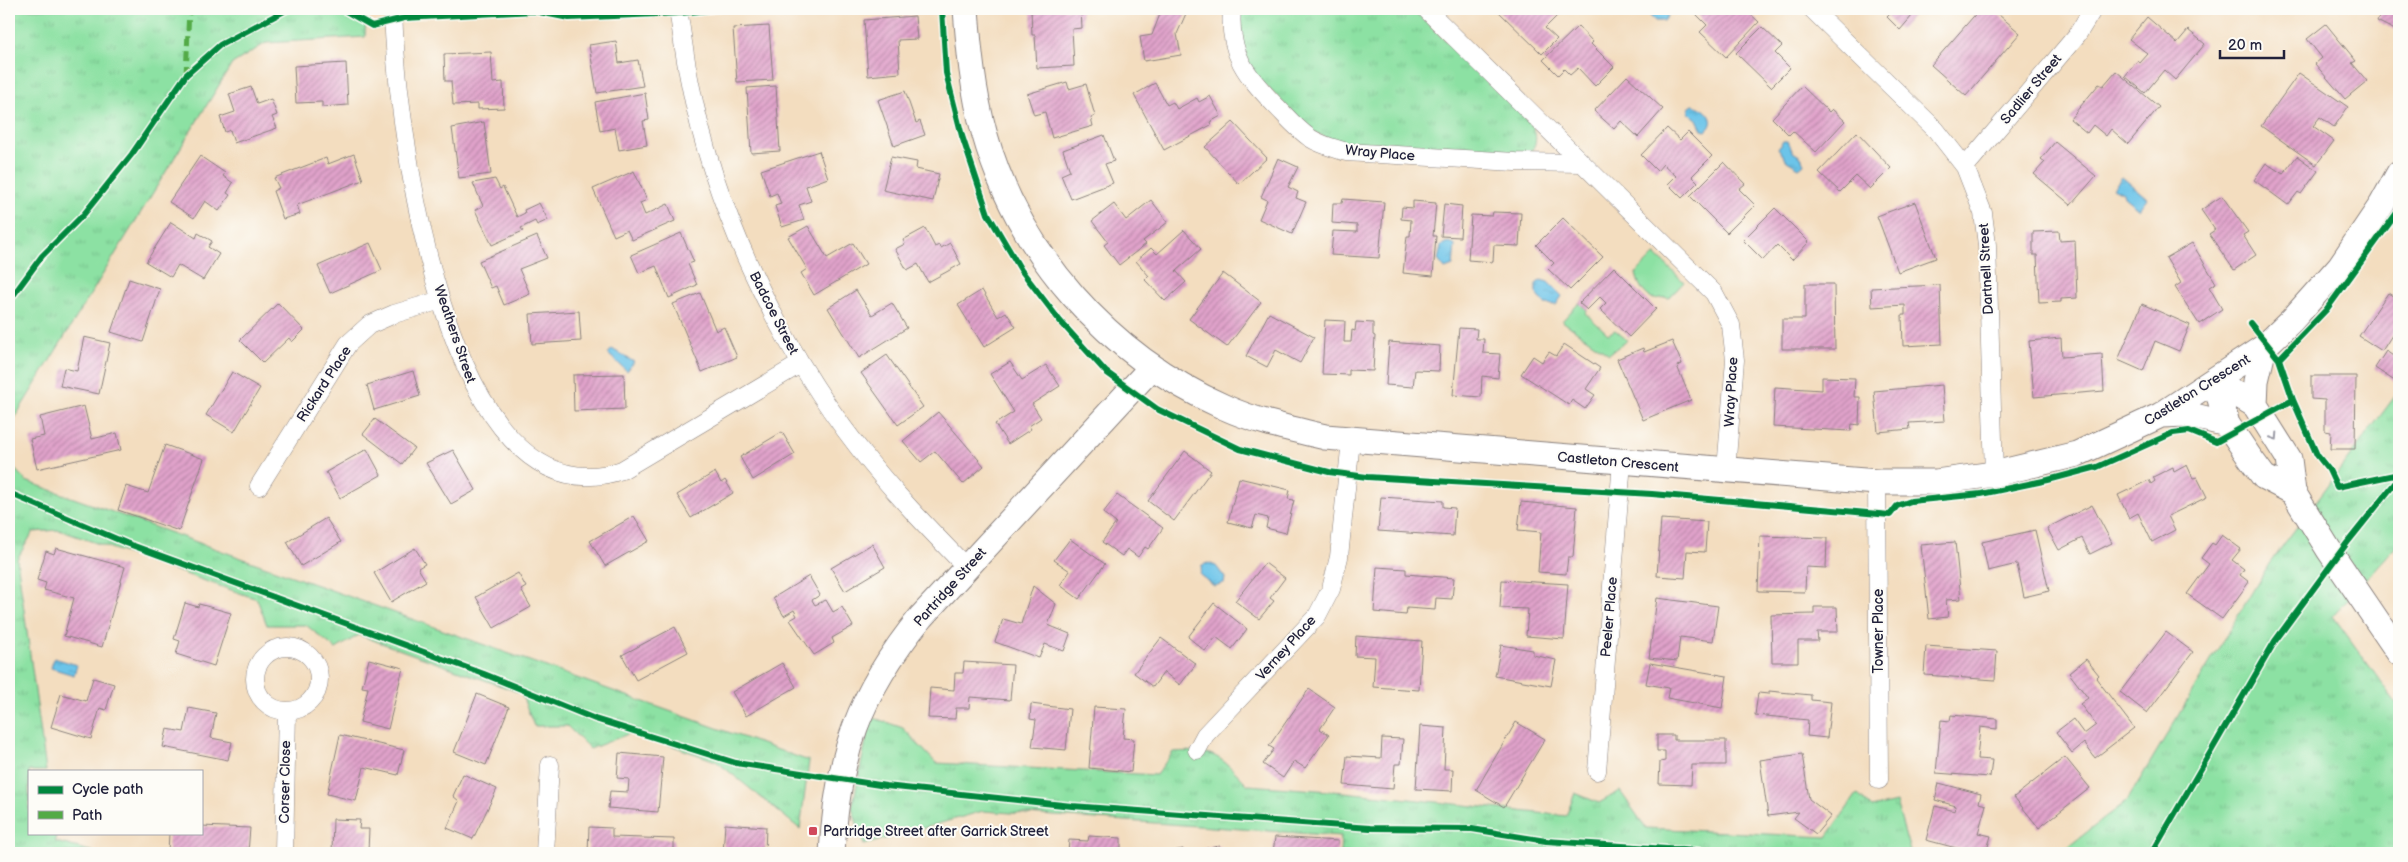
<svg xmlns="http://www.w3.org/2000/svg" width="2408" height="862" font-family="'Balsamiq Sans',sans-serif">
  <style>
    .green { fill: #8ce1a3; stroke: #57826f }
    .park { fill: url(#park-tufts); stroke: #57826f }
    .water { fill: url(#water-ripples); stroke: #477392 }
    .building { fill: url(#building-hatch) }
    .lines { fill: none; stroke-linecap: round; stroke-linejoin: round }
    .street-casing { stroke: #8a807d; stroke-width: 19 }
    .secondary-casing { stroke: #8a807d; stroke-width: 27 }
    .street { stroke: #fff; stroke-width: 18 }
    .secondary { stroke: #fff; stroke-width: 25 }
    .quiet { stroke: #53aa46; stroke-width: 5; stroke-dasharray: 10 5; stroke-linecap: butt }
    .cycleway-casing { stroke: #fdfcf7; stroke-width: 9 }
    .cycleway { stroke: #00873e; stroke-width: 6 }
    .oneway { stroke: #9c9ca7 }
    .poi-dot { fill: #d1495b; stroke: #fdfcf7; stroke-width: 2 }
    .labels { text-anchor: middle; dominant-baseline: central; stroke-width: 4; stroke-linejoin: round; paint-order: stroke }
    .street-label { font-size: 14px; fill: #22223b; stroke: #fdfcf7 }
    .poi-label { font-size: 14px; fill: #22223b; stroke: #fdfcf7; text-anchor: start }
  </style>
  <defs>
    <pattern id="park-tufts" width="24" height="20" patternUnits="userSpaceOnUse" patternTransform="scale(1.25)"><rect width="24" height="20" fill="#8ce1a3"/><path d="M3 7l-1-3M5 7V3M7 7l1-3M15 17l-1-3M17 17v-4M19 17l1-3" fill="none" stroke="#78c18d"/></pattern>
    <pattern id="water-ripples" width="26" height="14" patternUnits="userSpaceOnUse" patternTransform="scale(1.25)"><rect width="26" height="14" fill="#6cc4e9"/><path d="M2 4q2-2 4 0t4 0M15 11q2-2 4 0t4 0" fill="none" stroke="#5da8c9"/></pattern>
    <pattern id="building-hatch" width="6" height="6" patternUnits="userSpaceOnUse" patternTransform="scale(1.25)"><rect width="6" height="6" fill="#e1a3cb"/><path d="M-1 1l2-2M0 6l6-6M5 7l2-2" fill="none" stroke="#b684a6"/></pattern>
  </defs>
  <rect width="100%" height="100%" fill="#fdfcf7"/>
  <filter id="ink" filterUnits="userSpaceOnUse"><feTurbulence type="fractalNoise" baseFrequency=".02" numOctaves="2"/><feDisplacementMap in="SourceGraphic" scale="10" xChannelSelector="R" yChannelSelector="G"/><feConvolveMatrix kernelMatrix="1 2 1 2 8 2 1 2 1" color-interpolation-filters="sRGB"/></filter>
  <filter id="wash" filterUnits="userSpaceOnUse"><feTurbulence type="fractalNoise" baseFrequency=".0096" numOctaves="4" result="noise"/><feDisplacementMap in="SourceGraphic" scale="20" xChannelSelector="R" yChannelSelector="G"/><feGaussianBlur stdDeviation="1.12" result="paint"/><feColorMatrix in="noise" values="0 0 0 0 0 0 0 0 0 0 0 0 0 0 0 0 0 1.4 0 .05"/><feComposite in="paint" operator="in"/></filter>
  <g filter="url(#wash)">
    <rect width="100%" height="100%" fill="#f3ddbf"/>
    <!-- green -->
    <path class="green" d="M1656,255L1684,282L1669,298C1663,296 1658,300 1652,298C1643,295 1637,281 1636,273L1653,256Z
      M1579,303L1587,310L1585,313L1608,334L1615,330L1627,340L1609,354L1562,321Z"/>
    <!-- park -->
    <path class="park" d="M9,9H366L365,37L266,43L232,64L9,427Z
      M1241,9H1413L1532,125C1538,137 1537,147 1526,156L1336,143L1311,130L1255,75L1241,45L1239,17Z
      M2399,391V543L2333,616L2399,707V853H2060L2127,801L2269,564Z
      M9,463L26,481L809,761L800,829L716,761L633,732L590,749L567,726H534L521,693L359,635L336,649L306,625H267L257,599L59,530L33,532L17,559L46,771H29V833H55L56,842L94,852L9,853Z
      M871,717L903,728L936,763L1156,775L1173,752C1215,749 1220,756 1248,785L1344,792L1566,816L1575,793L1599,803L1620,791L1646,828L1827,837L1857,794L1872,808L1896,802L1910,851L1931,853H1340L1341,836L983,811L864,845L852,808Z"/>
    <!-- water -->
    <path class="water" d="M1643,9H1667L1669,14L1664,21H1655Z
      M1693,105C1706,108 1719,120 1706,131L1702,130L1697,119L1689,113V108Z
      M1783,141H1787L1793,152L1801,157L1804,164L1799,168L1787,161L1778,148Z
      M2122,177L2147,198L2139,209L2124,197L2123,193L2113,188Z
      M1450,242L1455,245L1453,266L1445,269L1438,260L1441,246L1445,243Z
      M1541,280L1548,282L1562,296L1556,305L1545,304L1536,293V284Z
      M612,349L634,362L627,371L608,354Z
      M1208,563L1216,566L1225,578L1224,583L1214,586L1200,575L1202,565Z
      M54,658L77,665L74,675L51,668Z"/>
    <g id="blocks">
      <!-- building -->
      <path class="building" d="M1031,9H1081L1082,28L1072,29L1074,66L1037,68L1035,35H1032Z
        M1162,9H1188L1177,34L1181,55L1144,61L1140,37L1152,35Z
        M1496,9H1561L1563,10L1545,28L1557,39L1542,54Z
        M1697,9H1745L1759,22L1726,57L1700,32L1707,25L1697,15Z
        M1895,9H1918L1900,30L1887,17Z
        M1980,9H1992L2020,33L1966,96L1931,65Z
        M2383,9H2399V32L2377,21Z
        M915,16L917,39L898,40L900,73L868,76L864,20Z
        M2147,17L2177,43L2188,30L2205,44L2175,80L2164,70L2145,93L2125,76L2138,60L2140,63L2148,54L2129,39Z
        M2326,24L2356,61L2352,63L2367,81L2345,99L2315,64L2322,58L2307,39Z
        M769,26L773,80L737,82L733,28Z
        M1578,26L1593,42L1591,44L1614,67L1595,86L1578,68L1570,75L1564,69L1558,75L1543,60Z
        M1762,27L1782,46L1775,53L1790,68L1771,87L1736,53Z
        M616,41L619,63L638,60L643,86L597,93L589,45Z
        M491,52L493,83L503,82L504,108L478,109V104L453,105L451,81H445L444,54Z
        M346,63L348,105L322,107V102L296,103L294,66Z
        M2116,71L2159,107L2128,144L2111,129L2106,136L2093,125L2087,133L2070,119L2099,84L2103,86Z
        M2299,73L2348,107L2334,127L2320,117L2313,126L2334,141L2316,165L2261,126Z
        M1627,76L1663,109L1638,137L1621,121L1614,129L1594,111Z
        M1067,82L1069,89L1086,84L1095,116L1091,118L1093,126L1052,138L1045,112L1034,115L1027,94Z
        M1155,83L1167,105L1173,102L1177,109L1197,98L1199,102L1210,96L1221,116L1210,122L1211,125L1164,150L1134,95Z
        M776,86L780,151L751,153L747,88Z
        M1802,86L1829,112L1832,109L1845,121L1816,152L1793,131L1789,135L1772,118Z
        M251,87L257,104L271,99L277,115L272,117L277,128L234,143L230,130L225,132L220,117L235,112L229,94Z
        M905,91L916,123L920,121L925,135L894,146L878,100Z
        M645,93L649,120L643,121L647,145L619,150L615,128L600,131L595,102Z
        M484,122L491,174L459,178L452,128Z
        M1233,122L1267,158L1239,184L1205,147Z
        M1667,128L1680,140L1688,132L1712,156L1692,176L1698,182L1682,198L1668,184L1676,176L1663,164L1657,171L1641,155Z
        M1857,132L1891,168L1870,189L1856,176L1840,192L1819,172Z
        M1104,135L1114,161L1105,164L1113,183L1071,199L1061,175L1070,171L1063,150Z
        M2055,142L2096,176L2071,205L2034,174L2045,162L2041,159Z
        M819,151L828,178L806,186L811,201L799,205L804,220L782,227L775,206L781,204L777,193L770,196L761,170Z
        M354,154L363,180L297,205L300,214L283,219L273,191L279,188L274,178L326,158L328,164Z
        M200,156L225,173L223,176L233,183L227,193L230,195L219,211L205,201L194,218L169,202Z
        M2297,156L2318,171L2301,194L2298,192L2288,205L2254,180L2266,163L2283,174Z
        M891,157L917,162L916,169L939,174L933,201L883,190Z
        M1278,158L1298,167L1288,187L1298,192L1296,198L1306,202L1292,234L1259,219L1267,200L1261,197Z
        M1724,162L1745,184L1739,189L1755,205L1727,233L1690,196Z
        M634,171L647,200L640,203L645,215L668,204L675,221L632,240L627,230L614,236L593,189Z
        M495,179L500,189L503,187L517,217L525,213L524,210L539,203L548,220L537,225L535,221L521,228L523,231L492,245L475,210L483,206L473,183Z
        M2222,196L2248,232L2243,235L2256,255L2234,270L2209,234L2215,230L2201,210Z
        M1343,199L1384,202L1379,258L1331,255L1333,231L1357,232V225L1332,223L1333,203H1342Z
        M1151,200L1168,222L1143,241L1146,244L1119,265L1104,245L1108,242L1092,221L1114,204L1126,220Z
        M1413,201L1436,203L1433,236H1436L1433,276L1403,273L1407,236H1410L1411,220L1401,219L1402,207L1413,208Z
        M1915,202L1936,258L1898,272L1877,216Z
        M1444,204L1462,206L1460,237L1441,236Z
        M1775,208L1809,242L1792,260L1777,245L1763,260L1743,240Z
        M1493,212L1521,213L1519,246L1494,245L1493,262L1468,260L1471,215L1492,216Z
        M1563,218L1603,257L1570,290L1548,269L1554,263L1536,245Z
        M171,222L196,238L198,233L212,241L208,247L219,254L203,280L178,265L171,277L146,262Z
        M808,226L827,258L853,243L866,264L814,295L801,273L807,269L788,237Z
        M925,228L935,247L939,245L941,248L950,243L961,264L928,282L918,264L907,270L895,249L905,244L903,240Z
        M1184,230L1201,249L1176,271L1186,282L1165,301L1145,280L1149,276L1136,261L1151,248L1157,254Z
        M2059,231L2060,241L2075,240L2077,298L2061,299V302L2039,303L2037,255H2033V232Z
        M681,233L694,262L688,264L697,285L669,298L656,266L639,273L631,255Z
        M537,236L547,258L519,269L530,294L504,305L496,286L491,288L479,261Z
        M370,243L382,270L330,293L318,266Z
        M2192,243L2216,283L2209,287L2222,309L2199,324L2175,287L2181,283L2166,258Z
        M1614,267L1656,309L1629,337L1600,309L1606,303L1600,297L1587,310L1579,303Z
        M1223,273L1261,302L1227,347L1189,319Z
        M129,279L160,289L143,342L111,332Z
        M1805,284H1834L1835,349H1782V319H1805Z
        M1940,285L1942,344L1903,346L1902,315H1905V305L1872,307L1871,288Z
        M856,290L872,315L892,303L907,328L859,358L828,308Z
        M982,290L998,317L1006,312L1016,327L984,347L958,305Z
        M700,293L716,331L724,327L737,357L702,372L673,304Z
        M2388,293L2399,300V324L2382,351L2359,336Z
        M278,303L304,330L292,342L289,338L263,363L240,340Z
        M2142,304L2190,325L2179,351L2155,341L2143,371L2118,360Z
        M579,311L581,341L532,344L530,314Z
        M1269,313L1314,337L1300,363L1276,350L1267,367L1246,356Z
        M1325,320L1345,321L1344,342H1351L1352,330L1355,331L1356,322L1373,323V335L1375,336L1373,371L1349,370V375L1322,374Z
        M1459,328L1477,329L1476,339H1484L1483,353L1500,354L1498,378L1482,376L1481,397L1453,395Z
        M84,337L110,343L99,394L60,386L64,368L77,371Z
        M2061,338L2062,357L2102,354L2104,391L2034,397L2029,341Z
        M1672,341L1682,364L1677,366L1691,400L1643,420L1617,359L1643,348L1644,352Z
        M1389,342L1440,346L1439,371L1415,370L1413,387L1386,385Z
        M1564,344L1600,368L1586,389L1595,395L1585,409L1572,400L1569,405L1521,374L1533,356L1542,362L1549,352L1556,356Z
        M2386,351L2399,360V384L2375,368Z
        M887,355L923,407L898,425L861,373Z
        M1010,362L1022,380L1046,365L1060,386L1032,404L1041,418L1029,426L1031,429L1008,444L995,424L1014,412L990,374Z
        M413,371L420,396L374,410L367,385Z
        M232,372L260,388L234,432L206,415Z
        M624,374L625,409L574,411L573,375Z
        M2311,376H2356L2355,449H2330L2331,432L2325,431V400L2311,399Z
        M1822,377L1855,378L1854,397H1860L1859,425L1852,424L1851,431L1773,427L1775,387L1822,390Z
        M1942,385L1945,421L1909,423L1910,429L1878,432L1874,391Z
        M84,406L92,439L117,433L121,450L37,469L30,439L44,436L40,417Z
        M938,412L984,466L963,484L935,451L921,462L903,441Z
        M375,419L414,448L402,464L363,434Z
        M782,432L795,454L753,480L740,457Z
        M165,445L204,459L179,531L118,510L126,486L148,493Z
        M367,449L381,475L340,498L326,472Z
        M453,450L476,490L451,504L426,463Z
        M1185,451L1211,471L1174,521L1148,501Z
        M2187,465L2193,478L2197,477L2207,497L2168,516L2175,530L2152,542L2138,513L2129,518L2118,495L2149,480L2151,484L2155,481L2153,477L2173,467L2174,472Z
        M715,472L721,483L725,480L733,493L691,518L677,495Z
        M1239,478L1290,490L1288,499L1294,500L1286,533L1266,528L1268,518L1256,515L1252,528L1228,522Z
        M1117,495L1163,528L1148,549L1145,547L1138,557L1127,549L1122,556L1102,542L1116,523L1103,513Z
        M1381,497L1443,501V507L1455,508L1453,536L1378,531Z
        M1521,502L1577,507L1573,557H1568L1566,574L1538,572L1541,532L1518,530Z
        M2092,505L2112,543L2090,554L2082,538L2059,550L2047,528Z
        M634,516L649,541L605,566L590,541Z
        M326,518L341,542L301,566L287,542Z
        M1661,519L1707,522L1705,552L1687,551L1685,578L1657,576Z
        M2035,530L2049,591L2024,597L2017,564L1988,571L1982,542Z
        M2222,535L2241,549L2232,560L2244,569L2240,575L2249,582L2222,619L2187,594L2209,564L2201,558L2212,543L2215,545Z
        M1760,536L1827,538L1826,568L1806,567L1805,592L1758,591Z
        M1070,539L1105,564L1079,599L1060,585L1070,571L1054,560Z
        M1955,542L1961,599L1946,600L1948,617L1929,619L1921,545Z
        M872,544L885,567L845,591L831,568Z
        M56,548L125,567L102,647L64,636L74,598L44,590L46,583L37,580L46,551L54,554Z
        M415,548L425,564L418,568L426,581L391,602L374,573Z
        M1265,563L1285,578L1270,598L1274,601L1259,619L1235,601Z
        M1377,567L1406,569V574L1454,578L1452,599L1436,598L1435,610L1407,608L1406,615L1374,612Z
        M518,573L526,587L521,590L531,607L494,628L476,597Z
        M809,576L820,595L812,600L815,605L826,600L833,612L842,607L853,626L832,638L834,643L814,655L790,620L797,616L794,610L784,616L773,598Z
        M1502,580L1568,584L1564,639L1526,636L1528,609L1500,608Z
        M1033,586L1056,604L1048,625L1070,634L1064,651L1045,644L1039,658L995,642L1003,619L1021,624Z
        M1657,598L1718,606L1713,641L1680,637L1677,661L1649,658Z
        M185,603L198,607L199,604L231,613L214,666L176,654L180,641L174,639Z
        M1214,603L1247,629L1232,649L1216,637L1205,651L1188,637Z
        M1814,607H1837L1838,632H1817L1818,641H1798V662H1772L1771,615L1814,614Z
        M675,627L688,652L636,680L622,655Z
        M2166,632L2193,652L2147,713L2120,692Z
        M1356,636L1422,641L1419,690L1373,687L1375,657L1355,656Z
        M1161,638L1196,664L1180,685L1164,672L1153,687L1134,673Z
        M1501,645L1533,650V655L1556,660L1551,686L1495,676Z
        M1926,646L1997,651L1995,680L1924,675Z
        M369,659L403,668L388,729L360,722L368,688L362,687Z
        M2086,659L2099,675L2096,678L2134,728L2095,758L2084,743L2072,753L2056,732L2073,719L2084,734L2096,725L2080,704L2088,698L2069,673Z
        M964,662L1013,665L1010,700L970,697L969,708H956L955,719L928,718L930,688L954,690L955,673H963Z
        M782,663L796,687L746,716L732,692Z
        M1650,663L1727,676L1722,708L1667,698L1669,688L1646,684Z
        M93,678L114,684L106,710L100,708L91,739L51,727L61,694L86,701Z
        M1309,689L1335,707L1320,729L1329,735L1305,768L1294,761L1283,778L1263,764L1274,749L1269,746Z
        M1769,691L1811,695V700L1831,702L1827,738L1807,736L1808,720L1755,715L1758,693L1769,694Z
        M477,694L509,707L486,765L454,752Z
        M1031,704L1070,709L1066,750L1032,747L1036,720L1030,719Z
        M1094,707L1126,709L1123,738L1134,739L1131,772L1089,768Z
        M189,708L216,713L211,738L232,742L228,760L163,747L167,729L184,732Z
        M1951,715L1997,719V729L1980,727L1977,759L1992,760L1990,777L1936,773L1941,720L1950,721Z
        M1516,722L1545,739L1504,807L1476,790Z
        M1420,726L1446,728L1444,769H1453L1452,791L1416,789Z
        M340,735L404,750L398,775L364,767L356,801L327,794Z
        M1657,735H1674V740H1726V765H1692L1691,785L1659,784L1660,762L1665,761V751H1657Z
        M1382,738L1403,739L1401,764H1395L1393,789L1344,785L1347,756L1381,758Z
        M619,753L663,757L658,812L608,808L610,791L628,792L629,779L617,778Z
        M1802,754L1809,799L1831,816L1816,834L1794,818L1799,812L1768,816L1760,760Z
        M2065,757L2090,788L2039,828L2014,797Z
        M463,774L497,789L473,839L447,828L459,801L453,796Z
        M1939,783L1981,794L1979,803L1986,805L1978,833L1991,836L1986,853H1975L1926,840L1935,806L1955,811L1956,806L1935,800Z
        M333,819L360,820L359,829H369L368,851L332,853Z
        M725,824L766,827L765,853H723Z
        M201,826L250,828L248,853H168L169,833H201Z
        M589,827L612,828V837L674,839V853H588Z
        M1089,836L1121,838V853H1068L1069,840L1088,841Z
        M1275,837L1338,841L1337,853H1273Z
        M1220,846L1221,853H1163L1183,849L1184,852Z"/>
    </g>
  </g>
  <g filter="url(#ink)">
    <use href="#blocks" fill-opacity="0" stroke="#8a807d" stroke-width="1"/>
    <g class="lines">
      <defs>
        <path id="street" d="M393,9C396,119 444,531 622,470L800,364
          M678,9C682,34 685,59 690,83C715,211 779,345 858,447C891,490 929,529 967,568
          M1232,9C1228,54 1246,75 1276,106C1287,117 1297,129 1310,138C1321,145 1334,148 1346,152L1515,162L1582,163
          M1426,9L1714,293L1731,325L1735,360L1726,470
          M1812,9L1936,130L1965,167L1983,213L1987,245L1994,474
          M1965,167L2077,35L2093,9
          M1877,482L1879,780
          M259,486L348,344L369,325L394,314L441,300
          M255 679a32 32 0 1 1 64 0a32 32 0 1 1-64 0Z
          M1197,750L1205,735L1317,616L1331,589L1339,557L1351,440
          M1597,771L1622,462
          M284,853L287,711
          M545,853L550,765"/>
        <path id="secondary" d="M966,9C969,50 973,91 984,132C1018,254 1109,356 1224,407C1257,422 1291,429 1325,437L1877,482H1936L1994,474L2077,454L2161,415L2264,347L2292,320L2340,266L2382,204L2399,173
          M2215,381L2255,405L2289,459L2293,492L2329,550L2399,653
          M2215,381L2227,424L2250,458L2264,477L2293,492
          M2255,405L2256,381L2264,347
          M2161,415L2186,414L2227,424
          M832,853C837,756 859,693 921,617L1152,367"/>
      </defs>
      <!-- street casing -->
      <use href="#street" class="street-casing"/>
      <!-- secondary casing -->
      <use href="#secondary" class="secondary-casing"/>
      <!-- street -->
      <use href="#street" class="street"/>
      <!-- secondary -->
      <use href="#secondary" class="secondary"/>
      <!-- quiet -->
      <path class="quiet" d="M186,75L189,9"/>
      <defs>
        <path id="cycleway" d="M342,9L372,26L404,18L534,11L569,18L679,13L719,9
          M942,9L946,73L962,136L988,214L1021,270L1060,321L1106,372L1157,409L1240,449L1329,472L1367,477L1652,494L1890,515L1897,506L1911,501L1981,494L2048,480L2097,467L2173,433L2189,431L2216,442L2293,400
          M9,301L42,256L84,214L132,154L186,75L220,45L288,9
          M2250,323L2279,359L2293,400L2317,455L2329,470L2337,487L2399,474
          M2279,359L2326,310L2399,210
          M9,493L126,543L484,674L595,719L736,763L886,786L1072,806L1370,828L1472,829L1546,841L1728,853
          M2152,853L2275,641L2347,543L2399,478"/>
      </defs>
      <!-- cycleway casing -->
      <use href="#cycleway" class="cycleway-casing"/>
      <!-- cycleway -->
      <use href="#cycleway" class="cycleway"/>
    </g>
    <!-- one-way arrows -->
    <defs><path id="oneway-chevron" d="M-2-3.5L2.5 0L-2 3.5" fill="none" stroke-width="1.6" stroke-linecap="round" stroke-linejoin="round" transform="scale(1.25)"/></defs>
    <use class="oneway" href="#oneway-chevron" transform="translate(2275 437) rotate(57)"/>
  </g>
  <!-- markers -->
  <rect class="poi-dot" x="808" y="826" width="10" height="10" rx="2.5"/>
  <g class="labels">
    <!-- street labels -->
    <g class="street-label">
      <text transform="translate(2031 89) rotate(-50)">Sadlier Street</text>
      <text transform="translate(1380 153) rotate(5)">Wray Place</text>
      <text transform="translate(1986 269) rotate(-93)">Dartnell Street</text>
      <text transform="translate(774 313) rotate(63)">Badcoe Street</text>
      <text transform="translate(455 334) rotate(71)">Weathers Street</text>
      <text transform="translate(324 384) rotate(-57)">Rickard Place</text>
      <text transform="translate(2197 390) rotate(-32)">Castleton Crescent</text>
      <text transform="translate(1731 392) rotate(-87)">Wray Place</text>
      <text transform="translate(1618 462) rotate(5)">Castleton Crescent</text>
      <text transform="translate(950 587) rotate(-48)">Partridge Street</text>
      <text transform="translate(1609 617) rotate(-85)">Peeler Place</text>
      <text transform="translate(1878 631) rotate(-90)">Towner Place</text>
      <text transform="translate(1286 648) rotate(-48)">Verney Place</text>
      <text transform="translate(285 782) rotate(-89)">Corser Close</text>
    </g>
    <!-- poi labels -->
    <g class="poi-label">
      <text x="823" y="831">Partridge Street after Garrick Street</text>
    </g>
  </g>
  <!-- margin -->
  <rect width="2408" height="862" fill="none" stroke="#fdfcf7" stroke-width="30"/>
  <!-- legend -->
  <rect x="28" y="770" width="175" height="65" fill="#fdfcf7" stroke="#a5a5ac"/>
  <rect x="38" y="786" width="25" height="8" fill="#00873e" stroke="#a5a5ac"/>
  <text x="72" y="794" font-size="15" fill="#22223b">Cycle path</text>
  <rect x="38" y="811" width="25" height="8" fill="#53aa46" stroke="#a5a5ac"/>
  <text x="72" y="820" font-size="15" fill="#22223b">Path</text>
  <!-- scale -->
  <path d="M2220 50v8h64v-8" fill="none" stroke="#22223b" stroke-width="2.5"/>
  <text x="2228" y="50" font-size="15" fill="#22223b" stroke="#fdfcf7" stroke-width="4" paint-order="stroke">20 m</text>
</svg>
